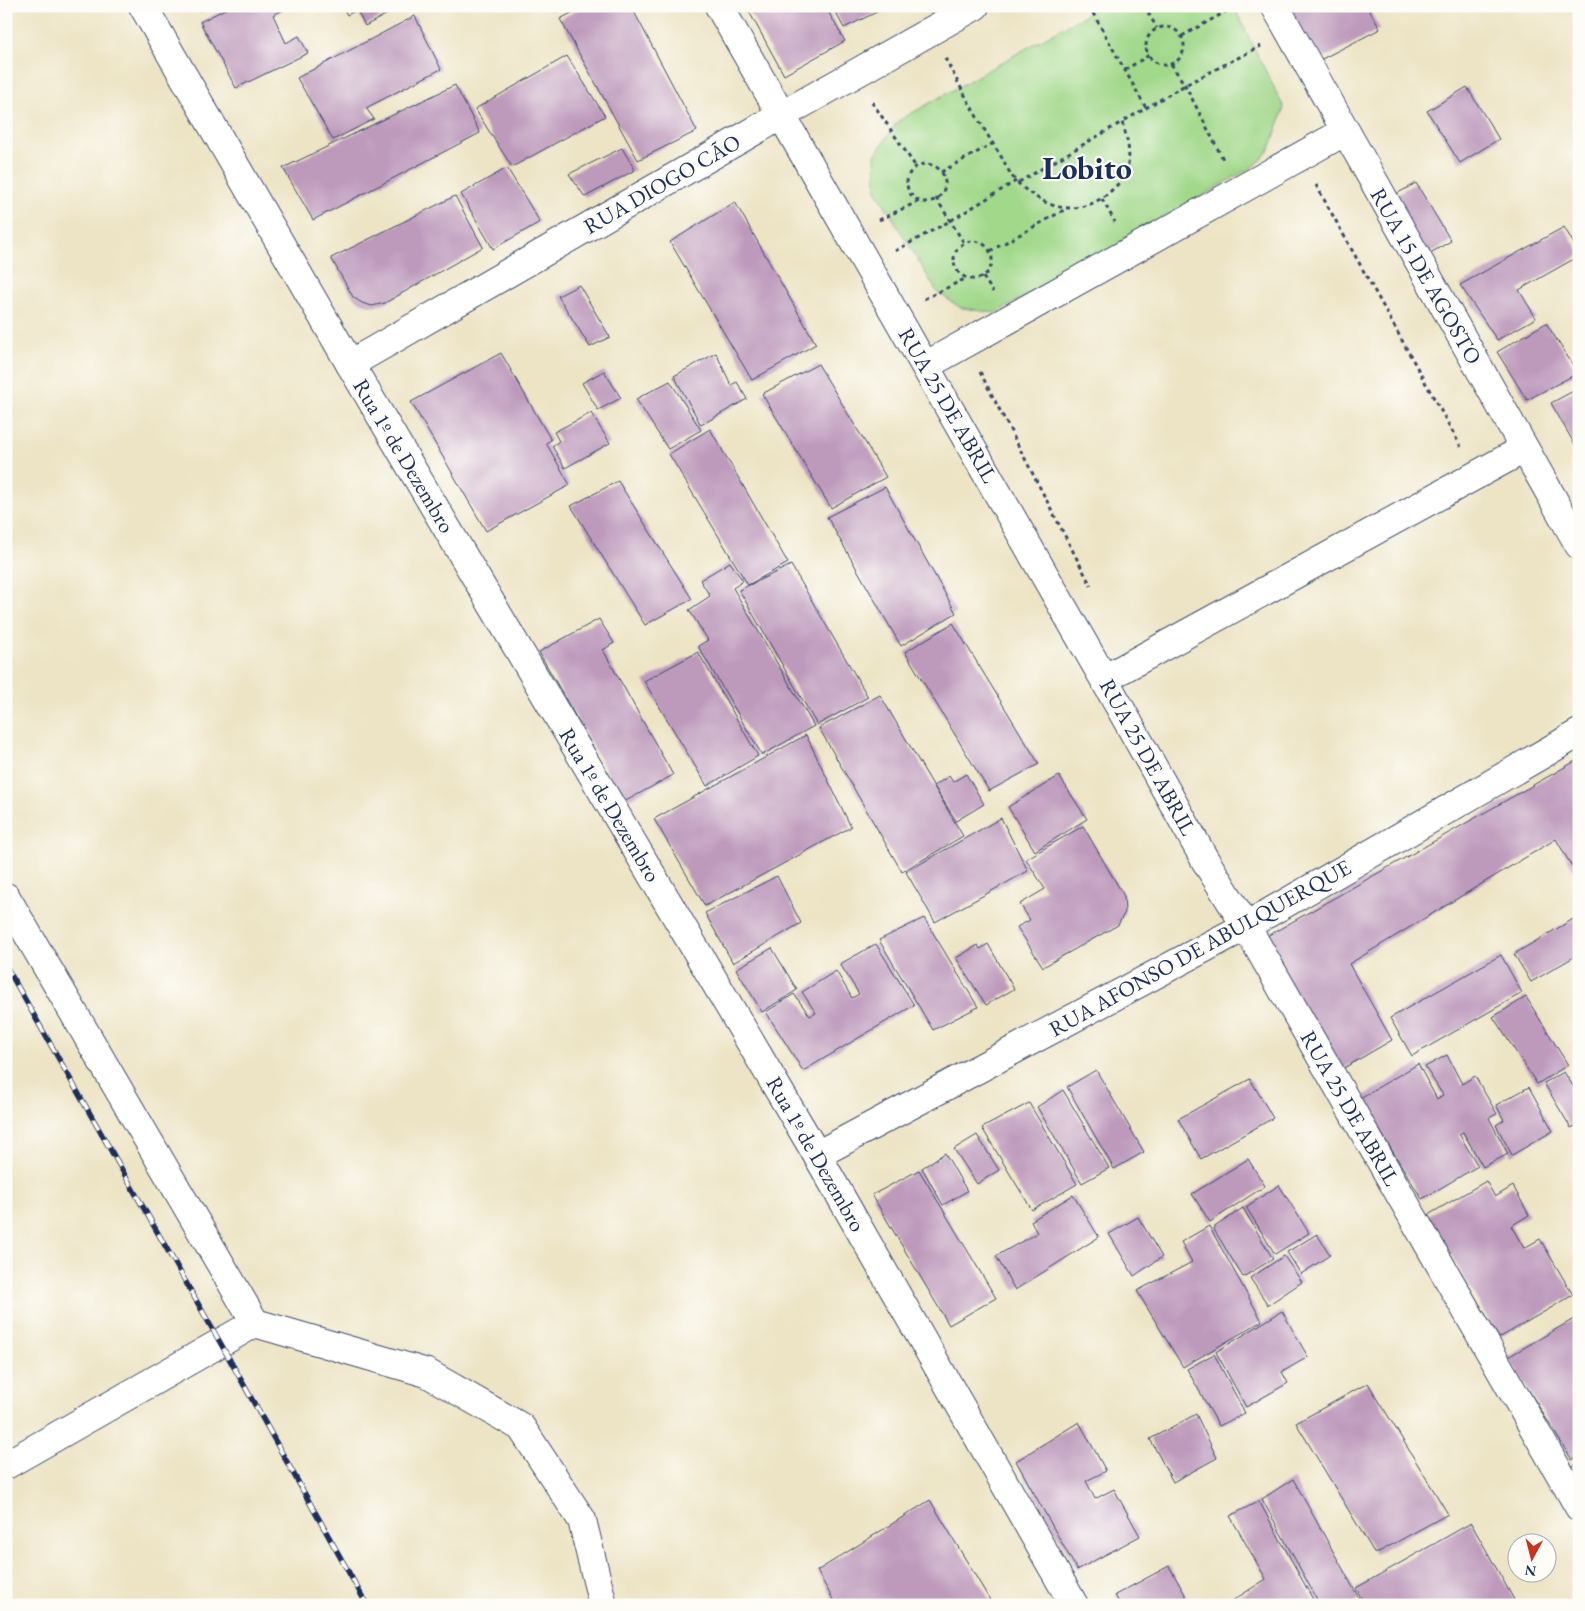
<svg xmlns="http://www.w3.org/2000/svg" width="1585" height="1611" font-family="'EB Garamond',serif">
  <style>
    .green { fill: #a1d88a; stroke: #5e8474 }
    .building { fill: #bd9abc }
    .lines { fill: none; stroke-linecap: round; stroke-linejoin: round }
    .minor-casing { stroke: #3a4a6d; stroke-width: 30 }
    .major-casing { stroke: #3a4a6d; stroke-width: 30 }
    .path { stroke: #3a4a6d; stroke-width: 3; stroke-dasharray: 4 4; stroke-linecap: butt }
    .minor { stroke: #fff; stroke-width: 28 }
    .major { stroke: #fff; stroke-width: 28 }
    .rail-casing { stroke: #1b2f5e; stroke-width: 5.5 }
    .rail { stroke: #fdfcf7; stroke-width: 4; stroke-dasharray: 11; stroke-linecap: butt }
    .labels { text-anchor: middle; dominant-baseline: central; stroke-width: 4.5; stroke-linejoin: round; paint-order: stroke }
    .street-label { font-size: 22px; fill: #1b2f5e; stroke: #fdfcf7 }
    .town-label { font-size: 32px; font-weight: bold; fill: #1b2f5e; stroke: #fdfcf7 }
  </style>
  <rect width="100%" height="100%" fill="#fdfcf7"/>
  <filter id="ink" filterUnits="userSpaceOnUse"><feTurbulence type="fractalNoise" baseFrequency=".02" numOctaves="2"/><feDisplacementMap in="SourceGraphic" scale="10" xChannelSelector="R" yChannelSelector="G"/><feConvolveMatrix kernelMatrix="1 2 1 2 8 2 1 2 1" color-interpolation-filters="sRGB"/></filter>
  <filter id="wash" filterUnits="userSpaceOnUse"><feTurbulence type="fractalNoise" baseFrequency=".0096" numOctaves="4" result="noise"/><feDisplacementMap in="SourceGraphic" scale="20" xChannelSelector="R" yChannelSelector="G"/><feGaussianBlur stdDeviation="1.12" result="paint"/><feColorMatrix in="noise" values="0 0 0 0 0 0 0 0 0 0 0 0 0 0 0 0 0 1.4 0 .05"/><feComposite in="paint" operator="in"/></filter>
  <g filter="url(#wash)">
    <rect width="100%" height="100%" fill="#ede4c5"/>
    <!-- green -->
    <path class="green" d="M1101,6H1230L1236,11L1284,108L1270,149L1256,165L996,313L961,308L937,292L876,190L875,155L898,121Z"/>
    <g id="blocks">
      <!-- building -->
      <path class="building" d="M197,6H208L200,11Z
        M231,6H291L273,15L286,43L299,36L308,53L236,88L200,22Z
        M342,6H402L365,26L357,10L347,15Z
        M548,6H559L550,11Z
        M585,6H631L697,131L638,160L560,19Z
        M746,6H807L810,12L820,6H825L845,41L784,75Z
        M832,6H889L844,28Z
        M1284,6H1367L1380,29L1314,63Z
        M415,16L441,69L366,108L374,119L333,140L297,78Z
        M567,56L605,116L512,167L475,109Z
        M455,85L480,133L313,220L283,168Z
        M1467,87L1499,139L1460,163L1427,111Z
        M622,148L635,170L585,197L569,174Z
        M507,168L540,222L493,249L461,194Z
        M1416,183L1451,241L1425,256L1389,198Z
        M455,196L483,247L385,303L372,306L362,303L353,297L331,258Z
        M735,202L816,344L752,380L670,242Z
        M1564,227L1579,252V256L1519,290L1536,318L1497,340L1460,285Z
        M579,285L610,337L590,347L558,296Z
        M1546,323L1578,373L1527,400L1497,352Z
        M501,353L551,440L546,443L570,485L486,531L411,402Z
        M716,353L731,385L737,382L747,399L701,425L674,376Z
        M818,364L886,477L831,508L762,394Z
        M604,371L621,398L598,410L582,383Z
        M670,381L701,430L668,449L636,399Z
        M1579,388V452L1551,403Z
        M591,413L610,443L565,468L552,446L559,441L554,432Z
        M710,429L788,563L748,585L669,454Z
        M618,481L692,599L645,625L571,506Z
        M885,487L956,613L901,646L827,517Z
        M730,562L743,581L733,588L814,726L762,755L698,646L708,640L689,610L710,596L700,580Z
        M791,565L868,697L817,725L739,590Z
        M599,619L614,643L603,650L673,775L624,802L539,652Z
        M953,623L1039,764L989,791L905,652Z
        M698,652L758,756L707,786L644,681Z
        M880,695L963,836L902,872L819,728Z
        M806,735L851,827L705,906L654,819Z
        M1579,759V879L1556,839L1349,964L1392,1040L1337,1072L1262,939Z
        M966,774L984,804L956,821L934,786L949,776L953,782Z
        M1059,776L1087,819L1035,851L1008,807Z
        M1001,818L1028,871L935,922L906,872Z
        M1083,826L1124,896L1125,912L1118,925L1043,967L1017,927L1030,920L1020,904L1045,889L1026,859Z
        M777,876L801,923L733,963L705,913Z
        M924,918L978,1007L933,1030L879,940Z
        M1575,918L1579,925V954L1531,982L1514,954Z
        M876,944L914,1005L803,1071L766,1012L794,994L810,1016L816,1013L802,992L836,971L852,998L859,994L840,964Z
        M988,944L1014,989L986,1005L956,958L978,945L980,949Z
        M772,948L797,990L762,1012L736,969Z
        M1501,955L1522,993L1412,1056L1390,1018Z
        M1526,997L1568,1065L1537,1084L1493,1017Z
        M1447,1055L1462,1084L1475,1076L1497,1114L1489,1118L1508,1154L1483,1167L1463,1132L1459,1134L1478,1166L1422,1199L1360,1098L1418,1064L1437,1099L1443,1095L1425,1067Z
        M1096,1070L1144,1152L1114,1169L1067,1087Z
        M1564,1072L1579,1095V1124L1571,1128L1544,1083Z
        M1250,1079L1273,1118L1201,1159L1178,1119Z
        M1529,1087L1553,1131L1512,1155L1496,1125L1504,1120L1496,1105Z
        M1063,1090L1109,1168L1082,1183L1037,1107Z
        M1029,1103L1077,1184L1032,1210L982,1128Z
        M977,1135L999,1170L977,1184L954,1149Z
        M945,1153L967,1191L943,1205L922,1168Z
        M1248,1159L1265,1186L1210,1222L1192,1194Z
        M919,1170L996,1298L949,1325L872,1195Z
        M1486,1181L1495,1197L1513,1186L1529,1215L1511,1226L1524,1248L1540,1239L1573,1295L1499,1338L1428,1215Z
        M1279,1185L1309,1233L1275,1254L1246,1207Z
        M1073,1195L1099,1237L1015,1290L996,1256L1037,1233L1031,1221Z
        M1243,1208L1273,1259L1243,1277L1213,1228Z
        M1138,1217L1162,1257L1134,1276L1109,1234Z
        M1209,1226L1262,1321L1183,1367L1137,1291L1192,1262L1181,1242Z
        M1317,1234L1330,1255L1301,1274L1287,1252Z
        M1284,1256L1302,1282L1268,1305L1250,1278Z
        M1282,1311L1308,1357L1282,1372L1288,1383L1246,1407L1216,1352Z
        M1579,1316V1456L1572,1460L1508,1357Z
        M1214,1354L1245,1413L1219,1426L1187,1369Z
        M1368,1383L1448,1514L1375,1554L1296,1423Z
        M1196,1414L1217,1458L1173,1482L1150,1439Z
        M1079,1422L1106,1471L1086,1481L1095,1499L1114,1489L1140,1536L1077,1570L1016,1461Z
        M1579,1463V1488L1568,1468Z
        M1293,1479L1360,1600L1351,1605H1320L1262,1499Z
        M930,1500L993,1605H836L817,1571Z
        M1259,1501L1316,1605H1226L1266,1579L1230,1516Z
        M1471,1523L1517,1605H1365L1356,1588Z
        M1169,1566L1191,1605H1120L1115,1595Z"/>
    </g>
  </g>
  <g filter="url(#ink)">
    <use href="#blocks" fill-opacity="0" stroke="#3a4a6d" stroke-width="1"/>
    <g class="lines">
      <defs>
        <path id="minor" d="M719,6L1104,679L1205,860L1246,926L1579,1507
          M350,364L782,115L975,6
          M925,366L1344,132
          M1104,679L1524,449
          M6,897L255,1323
          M817,1155L1246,926L1579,733
          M6,1465L255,1323L427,1373L521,1427L582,1520L603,1605"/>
        <path id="major" d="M143,6L350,364L817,1155L1074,1605
          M1275,6L1579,545"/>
      </defs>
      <!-- minor casing -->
      <use href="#minor" class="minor-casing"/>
      <!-- major casing -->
      <use href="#major" class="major-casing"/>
      <!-- path -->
      <path class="path" d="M1089,6L1146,108
        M1144,6L1157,28
        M1146 46a19 19 0 1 1 38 0a19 19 0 1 1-38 0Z
        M1182,36L1236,6
        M945,58C963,92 981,126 1002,158C1006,165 1010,175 1016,181C1045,210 1080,220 1113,189C1135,169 1130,147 1122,122L1185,85L1261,46
        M1171,64L1185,85L1224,161
        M1125,70L1149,55
        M872,102L916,167
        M907 183a19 19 0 1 1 38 0a19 19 0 1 1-38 0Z
        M941,172L992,144
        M1019,182L1122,122
        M1316,185L1461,447
        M936,198L964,243
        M1102,199L1115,222
        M879,220L919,201
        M954 260a19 19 0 1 1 38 0a19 19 0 1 1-38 0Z
        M895,251L950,221L1016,181
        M990,251L1066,209
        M983,277L993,292
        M924,299L965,279
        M980,372L1091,586"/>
      <!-- minor -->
      <use href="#minor" class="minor"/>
      <!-- major -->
      <use href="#major" class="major"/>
      <defs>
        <path id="rail" d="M6,966L221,1344L367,1605"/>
      </defs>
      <!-- rail casing -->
      <use href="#rail" class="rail-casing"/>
      <!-- rail -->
      <use href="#rail" class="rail"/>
    </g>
  </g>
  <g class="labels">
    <!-- street labels -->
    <g class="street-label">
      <text transform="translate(662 184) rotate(-30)">RUA DIOGO CÃO</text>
      <text transform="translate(1426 276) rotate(60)">RUA 15 DE AGOSTO</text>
      <text transform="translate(948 405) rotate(60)">RUA 25 DE ABRIL</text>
      <text transform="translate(404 456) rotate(59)">Rua 1º de Dezembro</text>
      <text transform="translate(1148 757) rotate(61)">RUA 25 DE ABRIL</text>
      <text transform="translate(610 805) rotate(59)">Rua 1º de Dezembro</text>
      <text transform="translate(1200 948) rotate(-29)">RUA AFONSO DE ABULQUERQUE</text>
      <text transform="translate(1350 1108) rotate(60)">RUA 25 DE ABRIL</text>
      <text transform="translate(816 1154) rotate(60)">Rua 1º de Dezembro</text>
    </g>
    <!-- town labels -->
    <g class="town-label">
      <text x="1087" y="168">Lobito</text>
    </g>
  </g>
  <!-- margin -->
  <rect width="1585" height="1611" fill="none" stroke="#fdfcf7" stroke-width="25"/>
  <!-- north arrow -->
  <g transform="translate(1532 1558) rotate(187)"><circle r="24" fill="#fdfcf7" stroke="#a3aaba"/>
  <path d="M0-4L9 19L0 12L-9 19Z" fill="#c8321e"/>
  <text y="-8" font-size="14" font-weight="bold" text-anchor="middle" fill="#1b2f5e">N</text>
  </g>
</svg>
